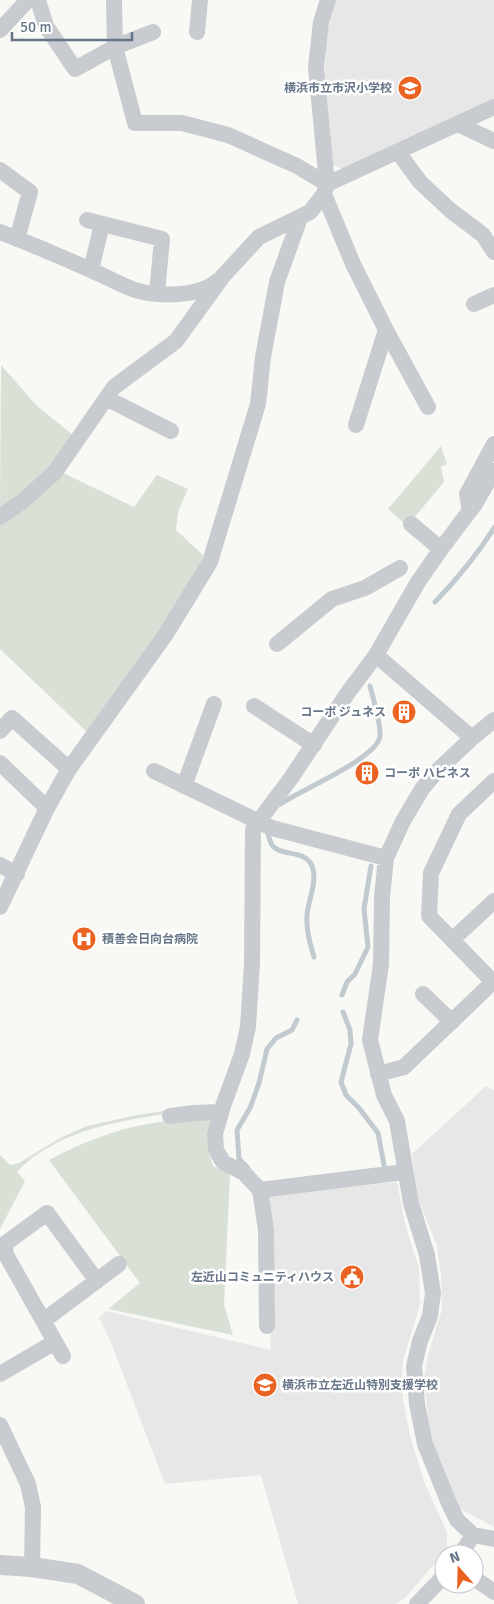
<svg xmlns="http://www.w3.org/2000/svg" width="494" height="1604" font-family="Signika,'Noto Sans JP',sans-serif">
  <style>
    .built { fill: #e6e7e6 }
    .green { fill: #d9e0d6 }
    .lines { fill: none; stroke-linecap: round; stroke-linejoin: round }
    .stream { stroke: #c0cacf; stroke-width: 5 }
    .minor { stroke: #c8cbcf; stroke-width: 16 }
    .tertiary { stroke: #c8cbcf; stroke-width: 20 }
    .labels { text-anchor: middle; dominant-baseline: central; stroke-width: 5; stroke-linejoin: round; paint-order: stroke }
    .poi-label { font-size: 12px; font-weight: bold; fill: #667588; stroke: #fff; text-anchor: end }
  </style>
  <rect width="100%" height="100%" fill="#f8f8f5"/>
  <!-- built -->
  <path class="built" d="M336,0H494V102L343,169L332,165L325,75L326,37Z
    M486,1086L494,1090V1527L459,1508L436,1457L428,1417L424,1377L428,1356L442,1309L441,1275L437,1246L418,1198L412,1154Z
    M397,1182L405,1224L419,1268L420,1304L403,1361L402,1376L403,1398L410,1436L425,1484L447,1532V1549L405,1598L396,1604H298L261,1475L165,1484L110,1340L99,1318L106,1311L271,1350L266,1196Z"/>
  <!-- green -->
  <path class="green" d="M1,365L36,405L74,436L52,469L0,509Z
    M441,446L447,464L441,467L444,482L407,526L388,509Z
    M61,472L134,507L157,475L188,489L178,512L176,530L204,556L187,596L89,734L0,649V523Z
    M163,1111L165,1114C112,1122 55,1132 17,1172L25,1181L0,1229V1155L10,1165L19,1163L60,1138L87,1126L137,1115Z
    M206,1117L211,1122L208,1151L213,1166L230,1174L224,1305L233,1335L108,1309L140,1283L49,1160C81,1143 113,1130 148,1124C167,1120 187,1119 206,1117Z"/>
  <g class="lines">
    <!-- stream -->
    <path class="stream" d="M435,602C457,579 477,555 494,528
      M280,804C299,791 378,758 380,736C381,724 373,698 370,686
      M268,834C269,837 270,842 272,845C281,857 305,849 312,866C318,881 308,900 307,915C306,930 310,943 314,957
      M342,995L347,982L355,974L368,947L364,909L371,866
      M343,1012L350,1030L351,1044L341,1082L346,1095L359,1108L378,1133L384,1165
      M248,1168L239,1159L237,1130L250,1108L259,1083L267,1049L276,1038L292,1030L297,1020"/>
    <!-- minor -->
    <path class="minor" d="M38,0L46,26L75,69L115,47L153,32
      M114,0L115,47L135,123H182L228,135L297,166L327,184L494,107
      M0,30L28,0
      M197,32L200,0
      M458,124L494,141
      M398,152L420,182L450,210L483,235L494,252
      M0,170L30,192L17,239
      M324,194L353,264L386,330L428,407
      M87,220L162,239L157,293
      M0,232C31,244 62,257 93,271C107,277 121,285 135,290C157,297 200,297 217,281
      M91,270L102,224
      M474,304L494,295
      M106,398L171,431
      M356,425L386,330
      M470,511L467,494L494,444
      M0,517L23,501L55,472L114,387L176,341L223,276L259,237L310,212L324,194L327,184L316,67L321,22L328,0
      M411,524L441,549
      M277,644L332,599L365,588L400,568
      M376,655L472,738
      M254,706L314,745
      M494,720L472,738L437,771L422,789L403,821L386,858L382,897L381,964L370,1040L384,1095L397,1121L411,1203L427,1255L433,1293L430,1316L420,1341L414,1366L417,1404L425,1444L448,1501L457,1520L473,1535L494,1539
      M0,731L12,718L69,769
      M0,763L47,808
      M154,771L272,828L386,858
      M494,781L459,814L431,873L429,916L494,983
      M184,786L214,704
      M0,865L17,874
      M0,907L47,808L69,769L166,634L210,562L258,404L263,357L277,282L300,218
      M452,940L494,901
      M423,994L452,1022
      M378,1074L404,1067L493,982
      M170,1116L194,1113L221,1112
      M260,1190L405,1172
      M43,1321L119,1264
      M267,1326L266,1230L260,1190L244,1173L223,1162L216,1150L215,1134L223,1106L242,1054L248,1027L252,964L253,829L291,778L347,694L376,655L418,582L441,549L475,504L494,471
      M63,1356L5,1253L6,1243L47,1213L97,1281
      M0,1374L55,1342
      M0,1425L28,1484L33,1507L32,1567
      M461,1554L473,1535
      M474,1578L494,1592
      M417,1604L444,1576"/>
    <!-- tertiary -->
    <path class="tertiary" d="M0,1565L32,1567L78,1574L135,1604"/>
  </g>
  <!-- icons -->
  <defs>
    <symbol id="school-disc" viewBox="-11 -11 22 22"><circle r="9.5" fill="#eb6322" stroke="#fff"/><path d="M0-5L7-2L0 1L-7-2ZM-4 1L0 2.5L4 1V4Q0 6-4 4Z" fill="#fff"/></symbol>
    <symbol id="building-disc" viewBox="-11 -11 22 22"><circle r="9.5" fill="#eb6322" stroke="#fff"/><path d="M-4-6H4V6H1V3H-1V6H-4ZM-2.5-4.3h1.7v1.8h-1.7ZM.8-4.3h1.7v1.8H.8ZM-2.5-1h1.7V.8h-1.7ZM.8-1h1.7V.8H.8Z" fill="#fff"/></symbol>
    <symbol id="hospital-disc" viewBox="-11 -11 22 22"><circle r="9.5" fill="#eb6322" stroke="#fff"/><path d="M-5-5h3v3.5h4V-5h3V5h-3V1.5h-4V5h-3Z" fill="#fff"/></symbol>
    <symbol id="civic-disc" viewBox="-11 -11 22 22"><circle r="9.5" fill="#eb6322" stroke="#fff"/><path d="M-.6-6.5H3V-4.5H.6V-3L4-1V1h2V6H-6V1h2V-1L-.6-3ZM-1.2 2.5V6h2.4V2.5Z" fill="#fff"/></symbol>
  </defs>
  <g fill-rule="evenodd">
    <use href="#school-disc" x="396" y="74" width="28" height="28"/>
    <use href="#building-disc" x="390" y="698" width="28" height="28"/>
    <use href="#building-disc" x="353" y="759" width="28" height="28"/>
    <use href="#hospital-disc" x="70" y="925" width="28" height="28"/>
    <use href="#civic-disc" x="338" y="1263" width="28" height="28"/>
    <use href="#school-disc" x="251" y="1371" width="28" height="28"/>
  </g>
  <g class="labels">
    <!-- poi labels -->
    <g class="poi-label">
      <text x="392" y="88">横浜市立市沢小学校</text>
      <text x="386" y="712">コーポ ジュネス</text>
      <text x="384" y="773" text-anchor="start">コーポ ハピネス</text>
      <text x="102" y="939" text-anchor="start">積善会日向台病院</text>
      <text x="334" y="1277">左近山コミュニティハウス</text>
      <text x="282" y="1385" text-anchor="start">横浜市立左近山特別支援学校</text>
    </g>
  </g>
  <!-- north arrow -->
  <g transform="translate(459 1569) rotate(340)"><circle r="24" fill="#ffffff" stroke="#c2c8cf"/>
  <path d="M0-4L9 19L0 12L-9 19Z" fill="#eb6322"/>
  <text y="-8" font-size="14" font-weight="bold" text-anchor="middle" fill="#667588">N</text>
  </g>
  <!-- scale -->
  <path d="M12 32v8h120v-8" fill="none" stroke="#667588" stroke-width="2.5"/>
  <text x="20" y="32" font-size="15" fill="#667588" stroke="#ffffff" stroke-width="4" paint-order="stroke">50 m</text>
</svg>
